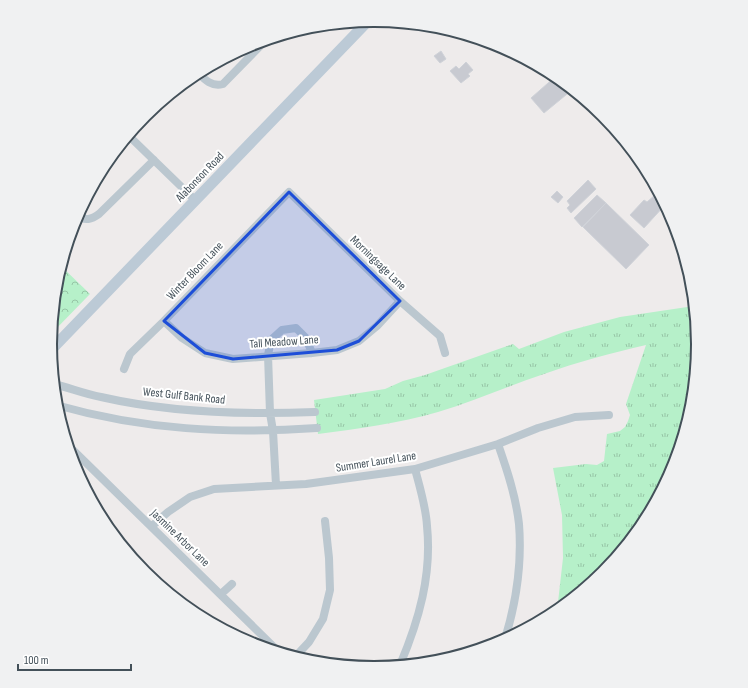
<svg xmlns="http://www.w3.org/2000/svg" width="748" height="688" font-family="'Sofia Sans Condensed',sans-serif">
  <style>
    .grass { fill: url(#grass-tufts) }
    .forest { fill: url(#forest-crowns) }
    .building { fill: #c8cad1; stroke: #cfd2d8 }
    .lines { fill: none; stroke-linecap: round; stroke-linejoin: round }
    .street { stroke: #bbc7cf; stroke-width: 8 }
    .secondary { stroke: #bccad6; stroke-width: 11 }
    .marked { fill: #1d4ed8; fill-opacity: 0.2; stroke: #1d4ed8; stroke-width: 3; stroke-linejoin: round }
    .labels { text-anchor: middle; dominant-baseline: central; stroke-width: 4; stroke-linejoin: round; paint-order: stroke }
    .street-label { font-size: 12px; fill: #435059; stroke: #fff }
    .rim { fill: none; stroke: #435059; stroke-width: 2 }
  </style>
  <defs>
    <pattern id="grass-tufts" width="24" height="20" patternUnits="userSpaceOnUse"><rect width="24" height="20" fill="#b6f0c9"/><path d="M3 7l-1-3M5 7V3M7 7l1-3M15 17l-1-3M17 17v-4M19 17l1-3" fill="none" stroke="#96c5a6"/></pattern>
    <pattern id="forest-crowns" width="20" height="18" patternUnits="userSpaceOnUse"><rect width="20" height="18" fill="#b6f0c9"/><path d="M2 6a3 3 0 1 1 6 0M12 15a3 3 0 1 1 6 0" fill="none" stroke="#96c5a6"/></pattern>
  </defs>
  <rect width="100%" height="100%" fill="#eeebeb"/>
  <!-- grass -->
  <path class="grass" d="M694,306L698,344L692,407L672,471L643,524L603,573L557,611L563,558L562,515L553,468L586,464L597,465L604,461L607,434L620,431L625,427L628,421L630,415L626,404L646,345C612,353 577,362 544,374C508,386 474,401 438,412C399,423 358,429 318,434L314,400L385,389L403,381L425,375L513,344L519,349L564,332L620,317Z"/>
  <!-- forest -->
  <path class="forest" d="M61,266L90,294L51,334L56,281Z"/>
  <!-- building -->
  <path class="building" d="M441,51L446,59L440,63L434,56Z
    M466,62L473,70L468,74L470,76L461,83L450,71L456,66L459,69Z
    M556,76L572,90L544,113L531,98Z
    M588,180L596,189L571,213L567,208L570,205L567,201Z
    M557,191L563,197L558,203L551,197Z
    M597,195L606,203L582,227L574,218Z
    M655,195L660,200L662,198L665,205L644,228L630,215L644,200L647,202Z
    M606,203L649,245L626,269L583,227Z"/>
  <g class="lines">
    <!-- street -->
    <path class="street" d="M198,73C205,80 212,87 223,84L267,39
      M128,135L195,200
      M77,215C85,222 92,219 99,214L154,160
      M164,321L182,338L205,353L233,359L312,353L337,350L359,341L377,326L400,301
      M124,369L130,354L164,321L289,192L400,301L440,336L445,353
      M54,384C70,388 85,394 101,397C171,413 243,415 315,412
      M56,405C144,430 227,434 317,428
      M66,440L72,449L279,652
      M498,444C507,470 516,497 519,524C522,562 516,603 505,639
      M276,485L273,431L270,413L268,355L271,340L282,330L296,328L306,338L312,353
      M152,526L168,512L190,497L214,489L306,484L415,469L498,444L538,428L575,417L609,415
      M221,594L232,584
      M295,657L309,642L323,619L330,590L329,558L325,521
      M400,665C419,620 432,575 427,526C426,507 420,488 415,469"/>
    <!-- secondary -->
    <path class="secondary" d="M51,350L368,21"/>
  </g>
  <!-- marked area -->
  <path class="marked" d="M289,192L400,301L359,341L337,350L233,359L205,353L164,321Z"/>
  <g class="labels">
    <!-- street labels -->
    <g class="street-label">
      <text transform="translate(200 177) rotate(-46)">Alabonson Road</text>
      <text transform="translate(378 263) rotate(44)">Morningsage Lane</text>
      <text transform="translate(195 271) rotate(-46)">Winter Bloom Lane</text>
      <text transform="translate(284 342) rotate(-4)">Tall Meadow Lane</text>
      <text transform="translate(184 396) rotate(6)">West Gulf Bank Road</text>
      <text transform="translate(376 462) rotate(-9)">Summer Laurel Lane</text>
      <text transform="translate(180 538) rotate(44)">Jasmine Arbor Lane</text>
    </g>
  </g>
  <!-- crop -->
  <path d="M0 0H748V688H0ZM57 344a317 317 0 1 1 634 0a317 317 0 1 1-634 0Z" fill="#f0f1f2" fill-rule="evenodd"/>
  <path class="rim" d="M57 344a317 317 0 1 1 634 0a317 317 0 1 1-634 0Z"/>
  <!-- scale -->
  <path d="M18 664v6h113v-6" fill="none" stroke="#435059" stroke-width="2"/>
  <text x="24" y="664" font-size="12" fill="#435059" stroke="#ffffff" stroke-width="3" paint-order="stroke">100 m</text>
</svg>
